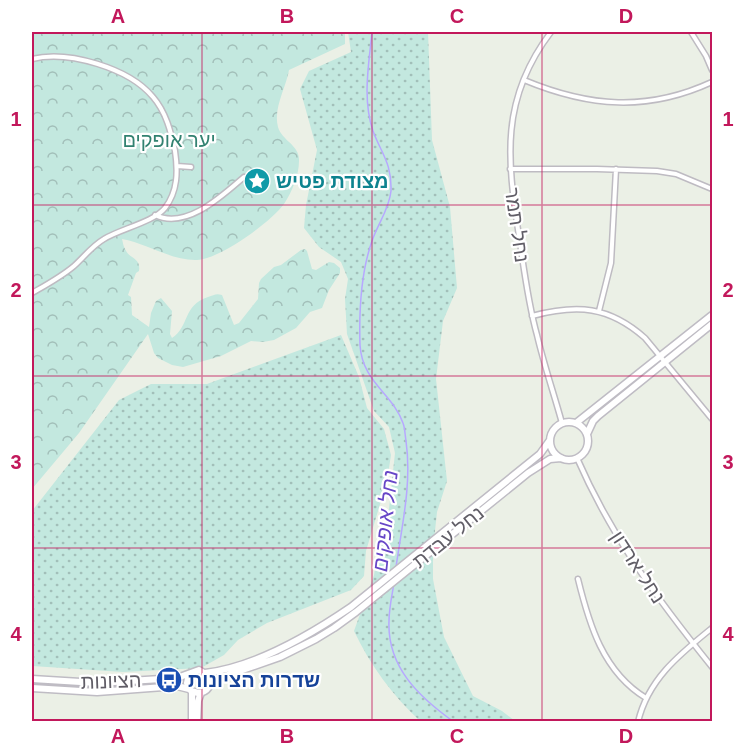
<svg xmlns="http://www.w3.org/2000/svg" width="744" height="753" font-family="Helvetica,'Noto Sans Hebrew',sans-serif">
  <style>
    .grass { fill: url(#grass-dots) }
    .forest { fill: url(#forest-crowns) }
    .lines { fill: none; stroke-linecap: round; stroke-linejoin: round }
    .stream { stroke: #b7a8ff; stroke-width: 1.5 }
    .street-casing { stroke: #bebbc2; stroke-width: 7 }
    .secondary-casing { stroke: #bfbcc4; stroke-width: 9 }
    .street { stroke: #fff; stroke-width: 4 }
    .secondary { stroke: #fff; stroke-width: 6 }
    .grid { fill: none; stroke: #c2185b; stroke-width: 1.5; stroke-opacity: 0.55 }
    .labels { text-anchor: middle; dominant-baseline: central; stroke-width: 4.5; stroke-linejoin: round; paint-order: stroke }
    .park-label { font-size: 20px; fill: #328271; stroke: #fff }
    .culture-label { font-size: 20px; font-weight: bold; fill: #0d838f; stroke: #fff; text-anchor: start }
    .street-label { font-size: 20px; fill: #615e67; stroke: #fff }
    .transit-label { font-size: 20px; font-weight: bold; fill: #164399; stroke: #fff; text-anchor: start }
    .water-label { font-size: 21px; font-style: italic; fill: #6746c7; stroke: #fff }
    .neatline { fill: none; stroke: #c2185b; stroke-width: 2 }
    .grid-label { font-size: 20px; text-anchor: middle; font-weight: bold; fill: #c2185b }
  </style>
  <defs>
    <pattern id="grass-dots" width="8" height="8" patternUnits="userSpaceOnUse" patternTransform="scale(1.5)"><rect width="8" height="8" fill="#c3e8df"/><path d="M2 2h.1M6 6h.1" fill="none" stroke="#a2bfb9" stroke-width="1.8" stroke-linecap="round"/></pattern>
    <pattern id="forest-crowns" width="20" height="18" patternUnits="userSpaceOnUse" patternTransform="scale(1.5)"><rect width="20" height="18" fill="#c3e8df"/><path d="M2 6a3 3 0 1 1 6 0M12 15a3 3 0 1 1 6 0" fill="none" stroke="#a2bfb9"/></pattern>
  </defs>
  <rect width="100%" height="100%" fill="#ebf0e6"/>
  <!-- grass -->
  <path class="grass" d="M348,32H428L432,140L450,207L457,288L443,321L436,379L447,481L437,512L433,550V579L444,637L473,696L502,711L515,721H420C393,696 370,665 354,631L374,575L379,541L389,509L395,453L389,427L374,411L347,334L345,299L348,279L341,262L319,247L304,228L306,205L317,150L300,89L309,71L351,52Z
    M341,335L359,377L367,408L384,429L391,455L387,481L366,551L364,576L351,590L267,623L238,640L224,655L201,668L123,672L32,666V511L119,400L151,384H207Z"/>
  <!-- forest -->
  <path class="forest" d="M32,32H345V44L289,70C286,88 273,108 278,127C282,141 300,145 299,161C299,175 292,192 284,204C271,222 220,259 197,260C172,261 146,243 122,239C123,242 123,246 125,249C130,260 141,257 139,271L136,273L128,295L131,297L132,315L149,327L151,313L156,301L161,298L172,311L170,334L172,338C190,326 182,306 208,297C214,295 216,293 222,295L234,325L239,323L258,299L259,283L261,279L274,267L281,265L301,250L305,249L307,251L312,269L316,270L329,262L334,263L340,268V273L329,290L322,308L310,312L296,328L274,340L263,342L251,341L221,356L183,367L172,365L158,358L154,353L148,334L79,433L32,489Z"/>
  <g class="lines">
    <!-- stream -->
    <path class="stream" d="M372,32C369,64 362,98 373,131C381,153 392,163 391,191C389,210 378,223 372,241C361,272 359,312 360,345C362,382 393,394 403,423C405,428 405,435 406,441C412,483 402,525 396,567
      M394,583C392,596 389,608 389,621C387,667 419,697 454,722"/>
    <defs>
      <path id="street" d="M551,32C500,99 507,159 519,236C524,269 528,303 537,335C544,365 554,394 562,423
        M691,32L706,56L712,70
        M32,59C68,50 129,68 153,97C166,112 171,132 175,151C178,171 178,191 165,208C154,222 120,229 104,239C92,246 84,257 74,266C61,277 46,285 32,293
        M524,80C589,107 647,112 712,82
        M177,166L191,167
        M510,169H597L657,171L676,174L712,189
        M155,215C186,230 222,196 244,177
        M599,311L611,263L616,169
        M532,316C577,304 609,306 645,338L712,419
        M577,458C612,538 658,600 712,667
        M578,579C589,624 603,672 646,698
        M638,722C648,679 680,654 712,628"/>
      <path id="secondary" d="M550 441a19 19 0 1 1 38 0a19 19 0 1 1-38 0Z
        M576,423L712,315
        M587,434L593,421L598,416L712,324
        M205,673C256,667 310,635 351,607L540,454L550,440
        M32,679L97,683L177,678L199,670L209,676C212,685 208,692 198,693L191,691L187,683L189,674
        M210,684L222,677L280,657L316,639L334,628L356,612L528,473L550,459L561,458
        M32,688L97,692L177,686L189,689
        M192,722V692
        M197,722L198,701L201,693"/>
    </defs>
    <!-- street casing -->
    <use href="#street" class="street-casing"/>
    <!-- secondary casing -->
    <use href="#secondary" class="secondary-casing"/>
    <!-- street -->
    <use href="#street" class="street"/>
    <!-- secondary -->
    <use href="#secondary" class="secondary"/>
  </g>
  <!-- grid -->
  <path class="grid" d="M202,32V722M372,32V722M542,32V722M32,205H712M32,376H712M32,548H712"/>
  <!-- icons -->
  <defs>
    <symbol id="sight-disc" viewBox="-11 -11 22 22"><circle r="9.5" fill="#0f9aa8" stroke="#fff"/><path d="M0-6L1.8-2.2L6-1.7L2.9 1.2L3.7 5.4L0 3.3L-3.7 5.4L-2.9 1.2L-6-1.7L-1.8-2.2Z" fill="#fff"/></symbol>
    <symbol id="bus-disc" viewBox="-11 -11 22 22"><circle r="9.5" fill="#1a4fb4" stroke="#fff"/><path d="M-5-6H5V4H4V6H2V4H-2V6H-4V4H-5ZM-3.5-4V0h7V-4ZM-3.5 1.2v1.5H-2V1.2ZM2 1.2v1.5H3.5V1.2Z" fill="#fff"/></symbol>
  </defs>
  <g fill-rule="evenodd">
    <use href="#sight-disc" x="242" y="166" width="30" height="30"/>
    <use href="#bus-disc" x="154" y="665" width="30" height="30"/>
  </g>
  <g class="labels">
    <!-- park labels -->
    <g class="park-label">
      <text x="169" y="140">יער אופקים</text>
    </g>
    <!-- culture labels -->
    <g class="culture-label">
      <text x="276" y="181">מצודת פטיש</text>
    </g>
    <!-- street labels -->
    <g class="street-label">
      <text transform="translate(517 225) rotate(82)">נחל תמר</text>
      <text transform="translate(448 537) rotate(-39)">נחל עבדת</text>
      <text transform="translate(638 567) rotate(57)">נחל ארדון</text>
      <text transform="translate(111 681) rotate(-2)">הציונות</text>
    </g>
    <!-- transit labels -->
    <g class="transit-label">
      <text x="188" y="680">שדרות הציונות</text>
    </g>
    <!-- water labels -->
    <g class="water-label">
      <text transform="translate(385 521) rotate(-84)">נחל אופקים</text>
    </g>
  </g>
  <!-- border -->
  <rect width="744" height="753" fill="none" stroke="#ffffff" stroke-width="66"/>
  <rect x="33" y="33" width="678" height="687" class="neatline"/>
  <g class="grid-label">
    <text x="118" y="23">A</text>
    <text x="287" y="23">B</text>
    <text x="457" y="23">C</text>
    <text x="626" y="23">D</text>
    <text x="16" y="126">1</text>
    <text x="728" y="126">1</text>
    <text x="16" y="297">2</text>
    <text x="728" y="297">2</text>
    <text x="16" y="469">3</text>
    <text x="728" y="469">3</text>
    <text x="16" y="641">4</text>
    <text x="728" y="641">4</text>
    <text x="118" y="743">A</text>
    <text x="287" y="743">B</text>
    <text x="457" y="743">C</text>
    <text x="626" y="743">D</text>
  </g>
</svg>
